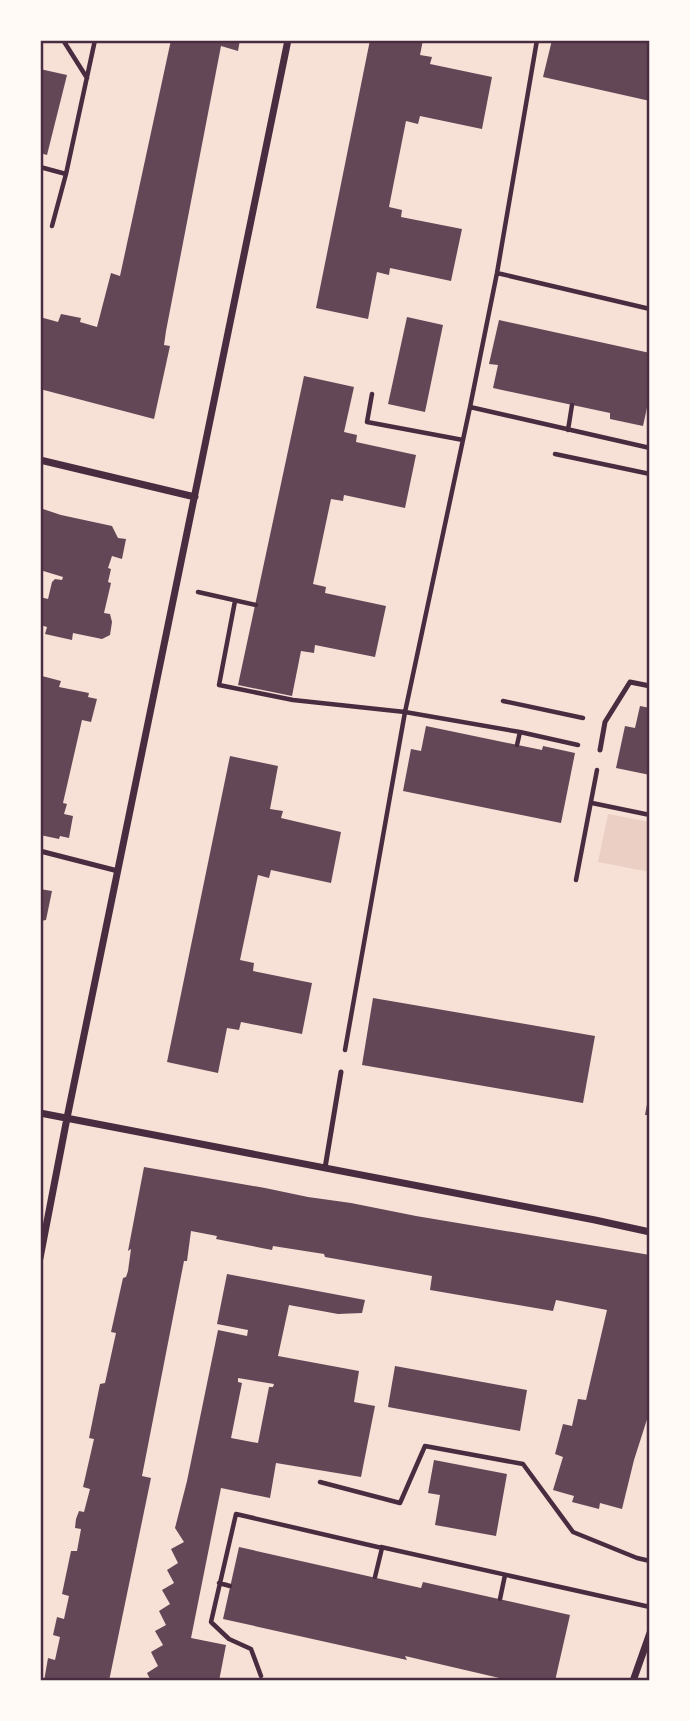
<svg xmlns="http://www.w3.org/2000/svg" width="690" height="1721" font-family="Barlow,sans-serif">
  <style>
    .green { fill: #ebcfc5 }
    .building { fill: #644757; fill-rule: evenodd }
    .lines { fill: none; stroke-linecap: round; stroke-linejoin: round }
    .path { stroke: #4a2c40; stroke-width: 4.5 }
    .service { stroke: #4a2c40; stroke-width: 5 }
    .minor { stroke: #4a2c40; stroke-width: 7 }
    .neatline { fill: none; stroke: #4a2c40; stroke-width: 2.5 }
  </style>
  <rect width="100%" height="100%" fill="#f7e1d7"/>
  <!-- green -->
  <path class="green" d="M608,814L650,822V872L598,862Z"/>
  <!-- building -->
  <path class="building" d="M171,40H240L238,51L221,46L166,331L164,345L170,346L154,419L40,389V317L58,322L61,314L81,318L80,322L97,327L111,273L120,276Z
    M370,40H423L420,55L432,57L430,64L492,77L482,129L420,116L418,124L406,121L389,207L402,210L401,217L462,229L451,281L390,268L389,275L377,272L368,319L316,308Z
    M552,40H650V101L543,77Z
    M40,69L67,75L47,155L40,153Z
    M407,317L443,325L425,412L388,404Z
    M499,320L650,353V394L643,426L610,419V413L493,388L498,365L489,364Z
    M304,376L354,387L344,432L357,435L356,442L416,455L405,508L344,495L343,501L331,499L313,584L326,587L325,593L386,606L375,657L315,645L314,653L301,651L292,696L238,685Z
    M40,508L61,515L112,526L118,538L126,539L122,559L112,556L108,568L111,569L108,582L111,583L104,613L110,614L112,622L110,635L102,639L73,633L72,640L45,634L47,627L40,625V597L48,599L52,582L55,579L62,580L63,577L40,570Z
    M42,676L61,681L59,687L89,693L88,697L97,699L91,722L82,720L63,803L67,804L64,814L73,816L69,838L60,836L59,839L40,835V683Z
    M640,706L650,708V775L616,768L625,726L635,728Z
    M426,726L542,750L543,746L575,753L561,823L403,791L411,749L421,751Z
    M230,756L278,766L270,809L283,811L281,818L341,832L331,883L271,870L269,878L258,875L240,960L254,963L253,971L312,983L302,1034L241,1022L239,1030L227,1028L218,1073L167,1062Z
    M40,889L52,891L46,920L40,921Z
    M373,998L595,1036L583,1103L362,1065Z
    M648,1099H650V1115H645Z
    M144,1167L265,1188L308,1197L351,1203L416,1216L650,1255V1410L634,1460L622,1509L600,1503L599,1509L572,1502L574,1496L553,1490L563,1457L555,1454L563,1424L572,1426L578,1399L586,1400L607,1310L556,1300L553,1311L430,1290L432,1276L325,1257L324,1254L273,1246L272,1250L216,1239L217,1236L191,1231L187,1261H184L142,1476L151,1478L109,1681H44L48,1658L55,1660L60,1637L53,1635L57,1617L64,1619L69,1596L62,1594L71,1551H77L81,1529L75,1528L76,1519L79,1511L84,1512L90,1489L83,1487L94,1439L89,1438L100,1384L105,1383L116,1333L111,1332L123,1278L126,1277L128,1271L131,1249L128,1251Z
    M227,1274L365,1300L362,1313L338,1314L289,1305L278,1356L359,1371L354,1402L375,1406L361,1477L276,1463L270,1498L221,1488L191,1638L226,1645L219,1681H151L147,1673L158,1666L151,1652L163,1645L155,1631L166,1625L159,1611L170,1604L162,1590L174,1583L167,1570L178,1563L171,1549L184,1542L175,1528L187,1481L218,1330L247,1336L248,1330L217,1324ZM238,1378L274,1384L273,1387H269L258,1443L231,1438L242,1383L238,1382Z
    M395,1366L527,1390L520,1431L388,1407Z
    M434,1460L507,1474L496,1536L435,1525L440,1495L428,1493Z
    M239,1547L421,1588L423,1582L570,1615L555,1681H512L405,1656L407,1660L223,1619Z"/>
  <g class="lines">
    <!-- path -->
    <path class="path" d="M63,40L87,78
      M40,167L66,174
      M52,226L66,174L95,40
      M497,273L650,309
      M372,394L367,422L463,440
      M470,407L497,273L537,40
      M568,430L572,405
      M555,454L650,474
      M198,592L256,605
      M235,601L219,685L293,700L405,712L520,732L578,745
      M503,701L583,718
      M517,745L520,732
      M592,803L650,815
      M576,880L597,770
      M345,1050L405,712L470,407L650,448
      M320,1482L400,1503L425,1446L523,1464L573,1532L637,1558L650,1561
      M381,1547L650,1607
      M219,1583L230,1586
      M500,1599L505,1575
      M261,1676L251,1649L229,1639L211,1622L236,1514L382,1548L375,1577"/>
    <!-- service -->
    <path class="service" d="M600,750L605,722L630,682L650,686
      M40,851L118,871
      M325,1168L341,1072"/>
    <!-- minor -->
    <path class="minor" d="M40,460L195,497
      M40,1113L595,1220L650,1232
      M40,1258L67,1118L288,40
      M633,1681L650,1633"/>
  </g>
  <!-- border -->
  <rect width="690" height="1721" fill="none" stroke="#fffaf5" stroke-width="84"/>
  <rect x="42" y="42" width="606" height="1637" class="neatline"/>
</svg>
